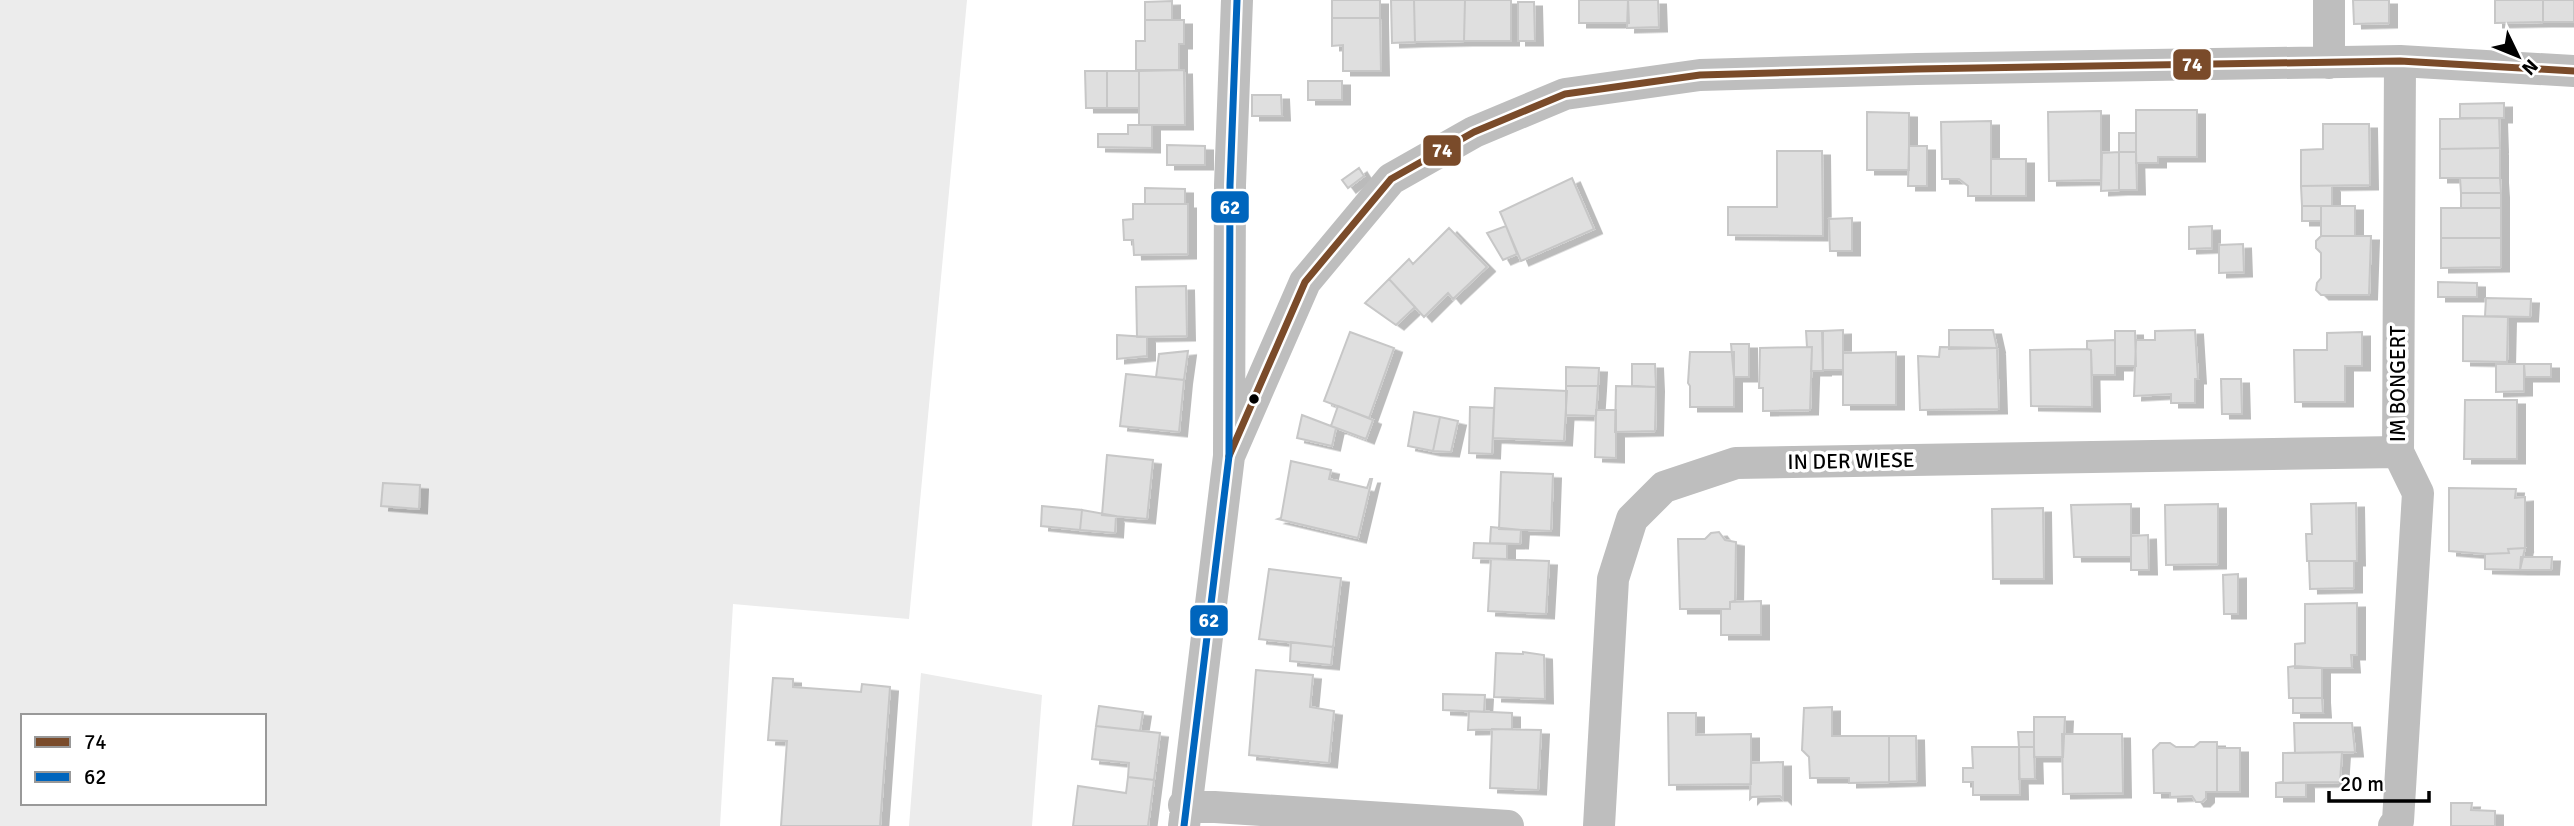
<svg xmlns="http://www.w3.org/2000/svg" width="2574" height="826" font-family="Signika,sans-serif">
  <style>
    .green { fill: #ececec; fill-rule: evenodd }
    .building { fill: #dfdfdf; stroke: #c7c7c7; stroke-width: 2; filter: url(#shadow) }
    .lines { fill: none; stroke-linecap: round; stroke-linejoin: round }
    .minor { stroke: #bebebe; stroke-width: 32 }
    .bus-1-casing { stroke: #fff; stroke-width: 12 }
    .bus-2-casing { stroke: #fff; stroke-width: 12 }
    .bus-1 { stroke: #7a4b2a; stroke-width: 7 }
    .bus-2 { stroke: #0065bd; stroke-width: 7 }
    .bus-dot { fill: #000; stroke: #fff; stroke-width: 2.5 }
    .labels { text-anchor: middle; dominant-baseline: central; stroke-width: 7; stroke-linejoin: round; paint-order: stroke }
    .street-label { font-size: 21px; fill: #000; stroke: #fff }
    .line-badge { stroke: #fff; stroke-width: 2.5 }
    .badge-label { font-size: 19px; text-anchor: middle; font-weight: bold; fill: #fff }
  </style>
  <defs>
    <filter id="shadow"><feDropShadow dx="8" dy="4.5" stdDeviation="0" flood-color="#0004"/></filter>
  </defs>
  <rect width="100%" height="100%" fill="#fff"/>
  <!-- green -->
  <path class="green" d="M0,0H967L909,619L733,604L720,826H0ZM23,716H264V803H23Z
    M921,673L1042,695L1032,826H909Z"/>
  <!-- building -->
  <path class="building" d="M1332,0H1380V18H1332Z
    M1391,0H1414L1415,42L1392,43Z
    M1414,0H1465L1464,41L1415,42Z
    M1465,0H1511V41H1464Z
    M1579,0H1628L1629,23H1579Z
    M1628,0H1658L1659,27L1627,28Z
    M2353,0H2389V23L2354,24Z
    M2495,0H2543V22L2495,23Z
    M2543,0H2574V22H2543Z
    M1172,1V20H1145V2Z
    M1518,2H1534L1535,41H1518Z
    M1332,18H1380L1381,71H1343V45L1332,46Z
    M1145,20H1184V44H1179V70H1136V41H1145Z
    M1184,70L1185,125H1139V71Z
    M1085,71H1107V108H1086Z
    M1107,71H1139V108H1107Z
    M1308,81H1342V100H1308Z
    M1252,95H1281L1282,116H1252Z
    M2504,103V118H2460V104Z
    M2136,110H2197V157H2158V163H2136Z
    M2101,111V180L2049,181L2048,112Z
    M1867,112L1909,113V170H1867Z
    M2499,118L2500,148L2440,149V119Z
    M1991,121V196H1968V186L1959,179H1942L1941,122Z
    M2323,124H2369L2370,185L2301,186V150L2323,149Z
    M1128,125H1152V148L1098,147V134H1128Z
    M2119,133H2136V152H2119Z
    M1167,145L1205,146V165H1167Z
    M1909,146H1927V186H1908Z
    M2500,148V178H2440V149Z
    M1777,151H1822L1823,236L1728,235V207H1777Z
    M2119,152V190L2101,191L2102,153Z
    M2119,152H2136L2137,190H2119Z
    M1991,159H2026V196H1991Z
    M1359,168L1364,176L1348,188L1342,180Z
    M1572,178L1594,229L1521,261L1500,212Z
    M2460,178H2500L2501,193H2461Z
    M2301,186H2332V206H2302Z
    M1145,188L1185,189V204H1145Z
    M2461,193H2501V208H2461Z
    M1133,204H1188V254L1134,255L1133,240H1124L1123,220L1133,219Z
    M2302,206H2321V221H2302Z
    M2321,206H2355V236H2321Z
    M2441,208H2501V238H2441Z
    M1852,218V251H1830L1829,219Z
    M1506,226L1517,254L1503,260L1487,233Z
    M2212,226V248L2189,249V227Z
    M1449,228L1487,267L1453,299L1448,293L1424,317L1389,279L1409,259L1413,264Z
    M2321,236H2371L2369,295H2321L2316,290L2317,283L2321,278V253L2316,248V241Z
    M2441,238H2501V267L2441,268Z
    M2243,244L2244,272L2219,273V245Z
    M1389,279L1415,307L1396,325L1365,303Z
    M2438,282L2477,283V297H2438Z
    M1186,286L1187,336L1137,337L1136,287Z
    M2486,298L2531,299L2530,317L2485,316Z
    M2463,316L2508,317L2507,362L2463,361Z
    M1843,330V370H1823V331Z
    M1949,330H1993L1997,348L1949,349Z
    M2195,330L2198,379H2195V403H2171V394L2134,396L2136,340H2155V331Z
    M1806,331H1822L1823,371H1811L1812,347H1807Z
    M2115,331H2135L2136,366H2115Z
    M1350,332L1394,348L1369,418L1324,401Z
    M2362,332V366H2345V402H2295L2294,350H2327V333Z
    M1117,335L1147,337V356L1117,359Z
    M2115,340V375H2092L2091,350L2087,349V341Z
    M1731,344H1749V377H1734Z
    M1812,347L1810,410L1763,411V388H1759L1760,348Z
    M1940,347L1997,348L1999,409L1920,410L1918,356L1939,357Z
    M2087,349L2091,350L2092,407L2031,406L2030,350Z
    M1188,351L1184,380L1156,377L1159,354Z
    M1690,352H1734V407H1690V386L1688,383Z
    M1896,352V405H1843V353Z
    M1632,364H1655L1656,387L1632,386Z
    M2496,364H2524V391L2496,392Z
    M2524,364H2551V377H2525Z
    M1566,367L1599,368L1598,386H1566Z
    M1126,374L1184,380L1179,432L1120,426Z
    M2221,379H2241L2242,414H2222Z
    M1566,386H1598L1596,416L1566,415Z
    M1616,386L1656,387L1655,431L1615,432Z
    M1495,388L1567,391L1564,441L1493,438Z
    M2465,400H2517V459H2464Z
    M1338,406L1373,420L1366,439L1331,426Z
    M1470,407L1494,408L1492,454L1469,453Z
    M1596,410H1616V458L1595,457Z
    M1414,412L1440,417L1433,451L1408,446Z
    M1302,415L1336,428L1332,446L1297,438Z
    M1440,417L1458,421L1451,452L1433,451Z
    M1107,455L1153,460L1147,519L1102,515Z
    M1291,461L1331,470L1329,479L1367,488L1370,479H1372L1358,538L1278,519L1281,518Z
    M1501,472L1553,474L1551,531L1499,529Z
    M383,483L420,485L419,509L381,506Z
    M2449,488L2516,489L2515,498L2525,497V548L2508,549L2509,553L2485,554L2449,551Z
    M2356,503L2357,561H2307L2306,534H2312L2311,504Z
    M2131,504V557H2074L2071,505Z
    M2218,504V564L2166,565L2165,505Z
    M1042,506L1082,510L1080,530L1041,526Z
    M2043,508L2044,579H1993L1992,509Z
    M1082,510L1116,516L1115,533L1080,530Z
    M1491,527L1521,530L1520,544L1490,543Z
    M1719,532L1725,540L1736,542L1735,601L1730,602V609H1680L1678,539H1705L1711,533Z
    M2148,535L2149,570H2131V536Z
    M1474,543L1507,544V559L1473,558Z
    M2525,548L2520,570L2485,569V554L2509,553L2508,549Z
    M2521,557H2552L2551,570H2520Z
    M1491,559L1549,561L1546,614L1488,611Z
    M2309,561H2354V588L2310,589Z
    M1269,569L1341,578L1333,647L1259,639Z
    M2238,574V614H2224L2223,575Z
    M1761,601V635H1721V609H1730V602Z
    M2357,603V655H2351L2352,668H2295V644L2305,643V604Z
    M1291,642L1333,647L1331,665L1290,661Z
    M1523,652L1544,655L1545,699L1494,697L1496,653L1523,654Z
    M2295,666L2322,668V698H2289L2288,667Z
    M1256,670L1313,675L1310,707L1334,711L1329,763L1249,755Z
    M773,678L793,679V687L861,692L862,684L890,687L880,826H781L787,741L768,740Z
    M1443,694L1485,695L1484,712L1443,710Z
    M2293,698H2322L2323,713H2293Z
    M1099,706L1143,712L1140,731L1096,726Z
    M1832,707V736H1889V782L1849,783V778H1810L1809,757L1802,750L1804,708Z
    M1469,711L1512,713V729L1468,730Z
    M1668,713H1696V735L1751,734V784L1669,785Z
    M2034,717H2065L2063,757H2034Z
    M2294,723H2352L2355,752L2295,753Z
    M1096,726L1160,733L1154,780L1128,777L1129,763L1092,759Z
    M1492,729L1541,730L1538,790L1490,788Z
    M2018,732H2034V747H2019Z
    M2062,734H2122L2123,793L2063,794Z
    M1889,736H1916L1917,781L1889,782Z
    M2200,742H2217V792H2206V798L2202,802H2196L2192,796L2170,797V793H2154L2153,750L2160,743H2170L2176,747H2194Z
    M1972,747H2019L2020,795H1973V782H1963V768H1973Z
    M2019,747H2034L2035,779H2019Z
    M2217,748H2240V792H2217Z
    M2342,752L2340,782L2276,783L2283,782V753Z
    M1783,762V799L1780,796L1752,797L1750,799L1751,763Z
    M1128,777L1154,780L1148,826H1073L1078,786L1126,793Z
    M2276,783H2306V797H2276Z
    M2451,803H2472L2471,810L2495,811V826H2451Z"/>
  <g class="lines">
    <!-- minor -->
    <path class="minor" d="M2329,63V0
      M1229,456L1305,282L1391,179L1474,132L1565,94L1700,75L1917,69L2400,61L2574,71
      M1184,805L1508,826
      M1184,826L1229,456L1230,185L1237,0
      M1599,826L1613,579L1632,519L1664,487L1736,463L2398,452
      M2394,826L2398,821L2418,493L2398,452L2400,61"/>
    <defs>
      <path id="bus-1" d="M1229,456L1305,282L1391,179L1474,132L1565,94L1700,75L1917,69L2400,61L2574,71"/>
      <path id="bus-2" d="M1184,826L1229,456L1230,185L1237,0"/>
    </defs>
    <!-- bus-1 casing -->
    <use href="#bus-1" class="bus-1-casing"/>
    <!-- bus-2 casing -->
    <use href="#bus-2" class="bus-2-casing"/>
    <!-- bus-1 -->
    <use href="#bus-1" class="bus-1"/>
    <!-- bus-2 -->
    <use href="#bus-2" class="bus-2"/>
  </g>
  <!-- markers -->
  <circle class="bus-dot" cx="1254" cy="399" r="6"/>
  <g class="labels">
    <!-- street labels -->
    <g class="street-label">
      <text transform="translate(2398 384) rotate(-90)">IM BONGERT</text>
      <text transform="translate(1851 461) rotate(-1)">IN DER WIESE</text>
    </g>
  </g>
  <g class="line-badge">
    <rect x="2172" y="48" width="40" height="33" rx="7" fill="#7a4b2a"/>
    <rect x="1422" y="134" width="40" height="33" rx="7" fill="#7a4b2a"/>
    <rect x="1210" y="190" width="40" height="34" rx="7" fill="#0065bd"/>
    <rect x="1189" y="604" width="40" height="33" rx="7" fill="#0065bd"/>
  </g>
  <g class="badge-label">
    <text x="2192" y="71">74</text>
    <text x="1442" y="157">74</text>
    <text x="1230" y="214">62</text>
    <text x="1209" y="627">62</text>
  </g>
  <!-- legend -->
  <rect x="21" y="714" width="245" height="91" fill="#ffffff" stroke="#999999" stroke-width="2"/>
  <rect x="35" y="737" width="35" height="10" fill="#7a4b2a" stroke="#999999" stroke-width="2"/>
  <text x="84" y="749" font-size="21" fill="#000000">74</text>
  <rect x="35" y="772" width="35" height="10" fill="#0065bd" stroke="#999999" stroke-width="2"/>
  <text x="84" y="784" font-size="21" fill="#000000">62</text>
  <!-- north arrow -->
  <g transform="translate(2518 56) rotate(133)" stroke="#ffffff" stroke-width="5" paint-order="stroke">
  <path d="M0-5L12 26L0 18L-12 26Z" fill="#000000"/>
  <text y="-10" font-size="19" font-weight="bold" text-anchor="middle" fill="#000000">N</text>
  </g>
  <!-- scale -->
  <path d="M2329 791v10h100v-10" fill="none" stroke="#000000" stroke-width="3.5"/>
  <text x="2340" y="791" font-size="21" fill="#000000" stroke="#ffffff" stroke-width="5" paint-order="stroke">20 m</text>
</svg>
